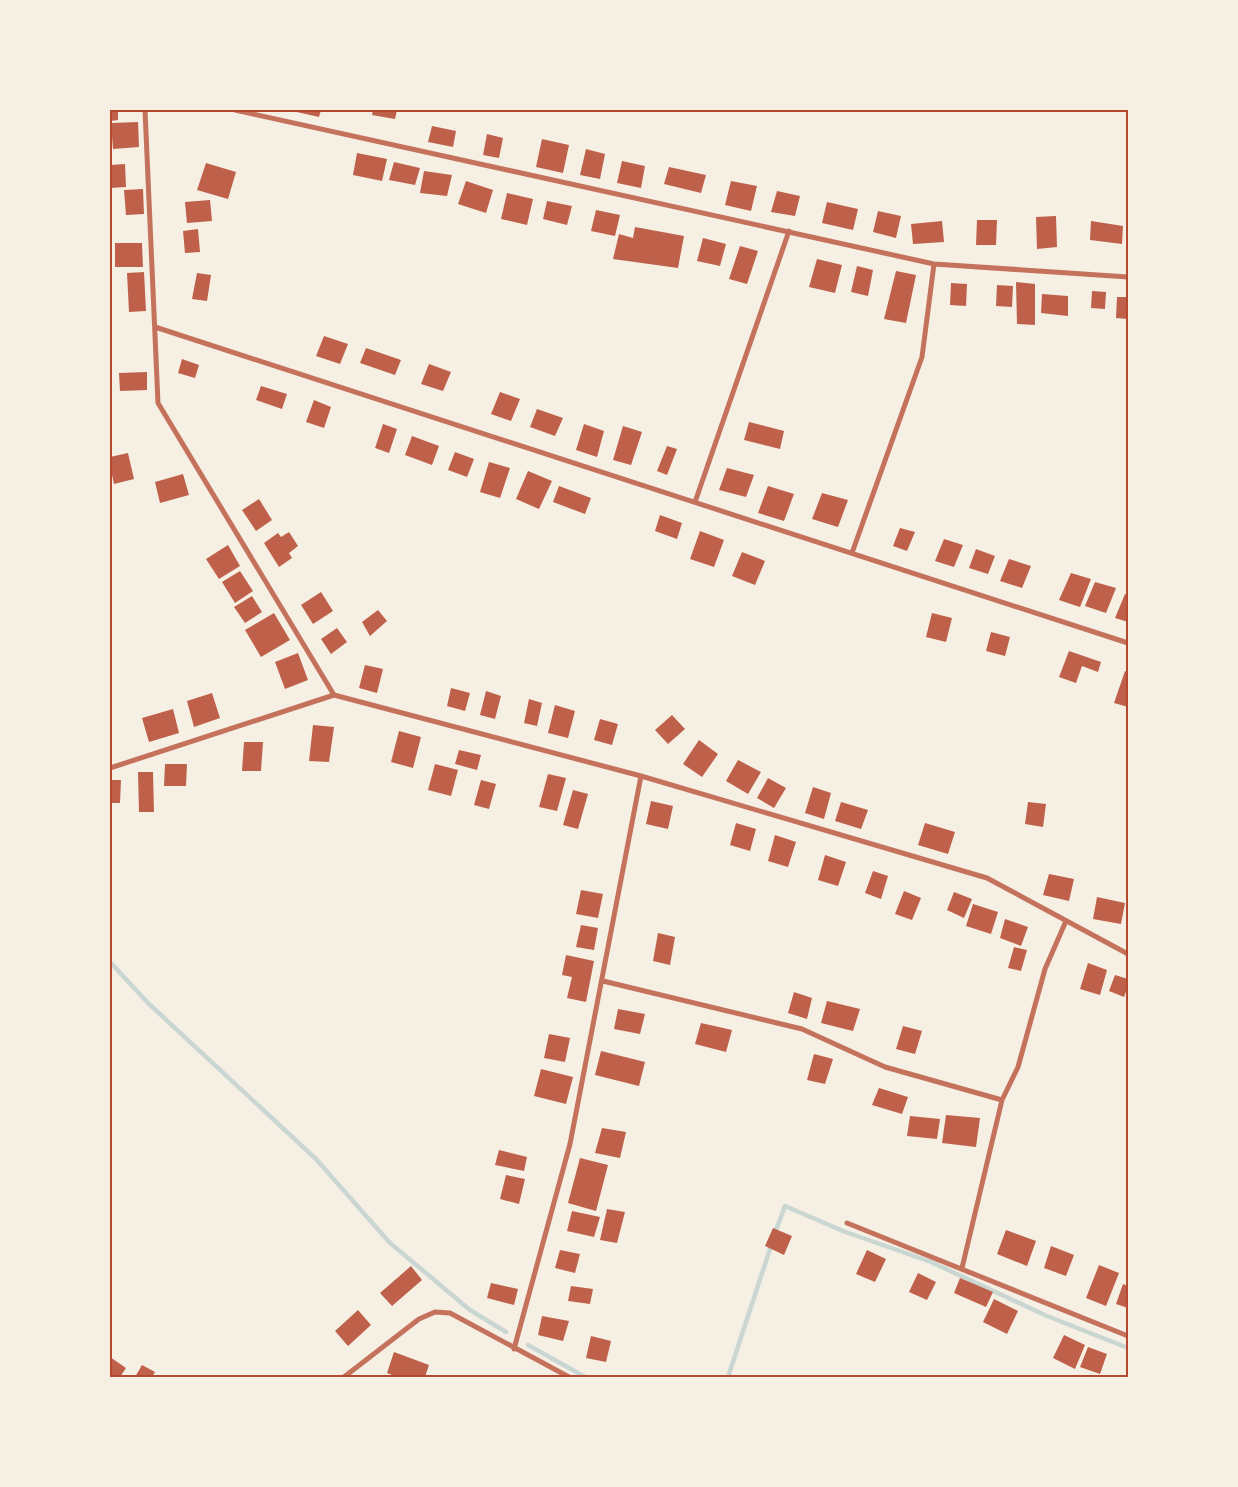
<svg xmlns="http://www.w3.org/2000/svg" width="1238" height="1487" font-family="Lato,sans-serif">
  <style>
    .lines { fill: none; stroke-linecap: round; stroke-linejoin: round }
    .stream { stroke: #c9d6d2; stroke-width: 4.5 }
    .building { fill: #bf614a }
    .minor { stroke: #c5725c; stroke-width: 5 }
    .neatline { fill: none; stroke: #b5482f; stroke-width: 2 }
  </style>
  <rect width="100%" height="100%" fill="#f6efe4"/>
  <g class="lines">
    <!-- stream -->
    <path class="stream" d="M110,962L148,1003L316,1159L390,1243L470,1310L506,1332
      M775,1233L785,1206L843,1231L931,1262L1047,1316L1128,1348
      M528,1345L585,1377
      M728,1377L772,1243"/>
  </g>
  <!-- building -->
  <path class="building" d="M110,110H118V120L110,121Z
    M288,110H321L319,117Z
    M373,110H397L395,119L372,115Z
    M138,122L139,147L113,149L111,123Z
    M432,126L456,131L453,147L428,142Z
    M487,134L503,138L499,158L483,155Z
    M542,139L569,145L563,173L536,167Z
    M586,149L605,154L600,179L580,175Z
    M357,153L387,159L382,181L353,175Z
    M622,161L645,166L641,188L617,183Z
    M394,162L420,168L415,185L389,180Z
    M206,163L236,172L228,199L197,190Z
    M125,164L126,187L110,188V165Z
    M669,167L706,175L701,193L664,184Z
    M424,171L452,175L447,196L420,193Z
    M466,181L493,190L486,213L458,204Z
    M731,181L757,186L751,211L725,205Z
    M143,189L144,214L126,215L124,190Z
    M777,191L800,196L795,216L771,212Z
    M507,193L533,199L527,225L501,219Z
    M210,200L212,221L187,223L185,202Z
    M547,201L572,206L567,225L543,219Z
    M827,202L858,209L853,230L822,223Z
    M596,210L620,215L615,236L591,231Z
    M878,211L901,216L896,238L873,232Z
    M1056,216L1057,247L1037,249L1036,217Z
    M977,220H997L996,245H976Z
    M942,221L944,242L913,244L911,224Z
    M1091,221L1123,226L1122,244L1090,240Z
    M635,227L684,236L678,268L613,259L619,234L633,238Z
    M198,229L200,252L185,253L183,231Z
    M703,238L726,244L720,266L697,261Z
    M115,243H142L143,267H115Z
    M740,246L758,251L747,284L729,279Z
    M817,259L842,265L835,293L809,287Z
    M857,266L873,270L868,296L851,292Z
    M896,271L916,275L906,323L884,319Z
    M144,272L146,311L129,312L127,273Z
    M197,273L211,275L207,301L192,299Z
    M1016,282L1035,284V325L1017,324Z
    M951,283L967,284L966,306L950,305Z
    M997,285L1013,286L1012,307L996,306Z
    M1092,291L1106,292L1105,309L1091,308Z
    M1042,294L1068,296V316L1041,313Z
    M1117,297H1128V319L1116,318Z
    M324,336L348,344L340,364L316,356Z
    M366,348L401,360L395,375L360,363Z
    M182,359L199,365L195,378L178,373Z
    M429,364L451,372L443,391L421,384Z
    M147,372V390L120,391L119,373Z
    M261,386L287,394L282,409L256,400Z
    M500,392L520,399L511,421L491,414Z
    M314,400L331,407L324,428L306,422Z
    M537,409L563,418L555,436L530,427Z
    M749,422L784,431L780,449L744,440Z
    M383,424L397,429L389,453L375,448Z
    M584,424L604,431L597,457L576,450Z
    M623,426L642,432L631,465L613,460Z
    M412,436L439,446L432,465L405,455Z
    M667,446L677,449L667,475L657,471Z
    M455,452L474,459L467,477L448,470Z
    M128,453L134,479L114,484L110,466V457Z
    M489,462L510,468L500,498L480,492Z
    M727,468L754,475L746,497L719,490Z
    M528,471L552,481L539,509L516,499Z
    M183,474L189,495L160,503L155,482Z
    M559,486L591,498L585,514L553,502Z
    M768,486L794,494L784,521L758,513Z
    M822,493L848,500L838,527L812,519Z
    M259,499L272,520L256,531L242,510Z
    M660,515L682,523L677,539L655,531Z
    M900,528L915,532L907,551L893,546Z
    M700,531L724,540L714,567L690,559Z
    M289,532L298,546L289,553L292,558L279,567L264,543L278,533L281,537Z
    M944,539L963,545L954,567L935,561Z
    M228,545L240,566L219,579L206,559Z
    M976,549L995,556L988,574L969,568Z
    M742,552L765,561L755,585L732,576Z
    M1009,559L1031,566L1022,588L1000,581Z
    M240,571L253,591L235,603L222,582Z
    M1071,573L1091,579L1080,607L1059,600Z
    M1095,582L1116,588L1106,613L1085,606Z
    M321,592L333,611L313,624L301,605Z
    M1125,594L1128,595V622L1115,618Z
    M252,596L262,612L245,623L234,607Z
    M378,610L387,621L370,636L362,622Z
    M274,613L290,640L261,657L245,630Z
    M932,613L952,618L946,642L926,637Z
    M337,628L347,642L331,654L321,639Z
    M991,632L1010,637L1005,656L986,651Z
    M1069,651L1101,662L1098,672L1082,666L1076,683L1059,677Z
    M298,653L308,680L285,689L275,662Z
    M365,665L383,669L377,693L359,688Z
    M1125,671L1128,672V707L1114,703Z
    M451,688L470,693L465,711L447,706Z
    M486,691L501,696L495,719L480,715Z
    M212,693L220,718L194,727L187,701Z
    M529,699L542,703L537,726L524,723Z
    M555,705L575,711L568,738L548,733Z
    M173,709L179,733L149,742L142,718Z
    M672,715L685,729L668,744L655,730Z
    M600,719L618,724L612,745L594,740Z
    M313,725L334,727L329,762L309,761Z
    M399,731L421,737L413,768L391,762Z
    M699,740L718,754L702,777L683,764Z
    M244,742H263L261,771H242Z
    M459,750L481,755L477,770L455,764Z
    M738,760L761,772L748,794L726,781Z
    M165,764H187L186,786H164Z
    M435,764L458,770L451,796L428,790Z
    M138,772H153L154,812H139Z
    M548,774L566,778L557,811L539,807Z
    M768,778L786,788L774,808L757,798Z
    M110,780H121L120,803H110Z
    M481,780L496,784L489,809L474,805Z
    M813,787L831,793L824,819L805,813Z
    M573,790L588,794L578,829L563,825Z
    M651,801L673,806L668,829L646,824Z
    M841,802L868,810L861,829L835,821Z
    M1028,802L1046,804L1043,827L1025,824Z
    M736,823L756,829L750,851L730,845Z
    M925,823L955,832L948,854L918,845Z
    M775,835L796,842L788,867L768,861Z
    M825,855L846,862L838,886L818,880Z
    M873,871L888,876L881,899L865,893Z
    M1049,874L1074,879L1069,901L1043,895Z
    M581,890L603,894L598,918L576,914Z
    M904,891L921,898L912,920L895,914Z
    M954,892L972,899L964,918L947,910Z
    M1097,897L1125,903L1121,924L1093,919Z
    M973,904L998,912L991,934L966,926Z
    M1005,919L1028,927L1021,946L1000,938Z
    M581,925L598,928L594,950L576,947Z
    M658,933L675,937L670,965L653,961Z
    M1014,947L1027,950L1021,971L1008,968Z
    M566,955L594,961L586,1002L567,998L572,977L562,975Z
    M1088,963L1107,970L1100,995L1080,989Z
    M1115,975L1128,979V986L1124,997L1109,991Z
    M794,992L812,998L807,1019L788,1013Z
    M827,1001L860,1009L853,1031L821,1023Z
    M618,1009L645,1014L640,1034L614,1029Z
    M701,1023L732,1030L726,1052L695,1044Z
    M903,1026L922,1031L915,1054L896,1049Z
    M549,1034L570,1038L565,1062L544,1058Z
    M601,1051L645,1062L639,1086L595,1075Z
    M814,1054L833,1059L825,1084L807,1080Z
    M541,1069L573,1077L566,1104L534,1096Z
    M879,1088L908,1097L902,1114L872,1105Z
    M946,1115L980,1118L976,1147L942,1143Z
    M910,1116L940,1119L937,1139L907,1136Z
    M602,1128L626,1132L620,1158L595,1153Z
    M499,1150L527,1157L524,1171L495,1165Z
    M580,1158L608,1165L596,1211L568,1203Z
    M506,1175L525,1179L519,1204L500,1199Z
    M607,1209L625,1212L617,1243L600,1240Z
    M572,1211L600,1217L594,1237L567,1231Z
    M773,1228L792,1236L784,1255L765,1246Z
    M1006,1230L1036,1241L1027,1266L997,1254Z
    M1051,1246L1074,1255L1066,1276L1044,1268Z
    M560,1250L580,1254L575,1273L555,1268Z
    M867,1250L886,1259L875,1282L856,1274Z
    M1099,1265L1119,1273L1106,1306L1086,1298Z
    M411,1266L422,1280L392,1306L380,1293Z
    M918,1273L936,1282L927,1300L909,1292Z
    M960,1278L993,1292L986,1307L954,1293Z
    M491,1283L518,1289L514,1305L487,1298Z
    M1123,1284L1128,1286V1308L1116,1304Z
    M571,1286L593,1289L590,1304L568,1301Z
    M994,1299L1018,1311L1007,1334L983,1322Z
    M358,1310L371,1325L348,1346L335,1331Z
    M542,1316L569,1321L563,1341L538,1335Z
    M1064,1335L1085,1345L1075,1369L1053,1358Z
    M591,1336L611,1341L606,1362L586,1358Z
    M1088,1347L1107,1354L1100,1374L1080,1367Z
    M394,1352L429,1365L425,1377H397L387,1373Z
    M110,1357L126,1368L120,1377H110Z
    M142,1365L155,1372L152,1377H135Z"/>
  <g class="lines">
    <!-- minor -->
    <path class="minor" d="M145,110L158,403L334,695L641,776L987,878L1128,954
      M235,110L934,264L1128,277
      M155,327L1128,643
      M695,502L789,231
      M852,553L922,357L934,264
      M110,768L334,695
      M603,981L802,1029L885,1067L1002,1100
      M847,1223L1128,1336
      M962,1268L1002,1100L1018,1067L1045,969L1066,921
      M514,1349L570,1144L641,776
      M344,1377L419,1319L435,1312L450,1313L569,1377"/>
  </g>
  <!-- border -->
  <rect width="1238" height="1487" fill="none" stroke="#f6efe4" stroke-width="222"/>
  <rect x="111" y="111" width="1016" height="1265" class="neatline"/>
</svg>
